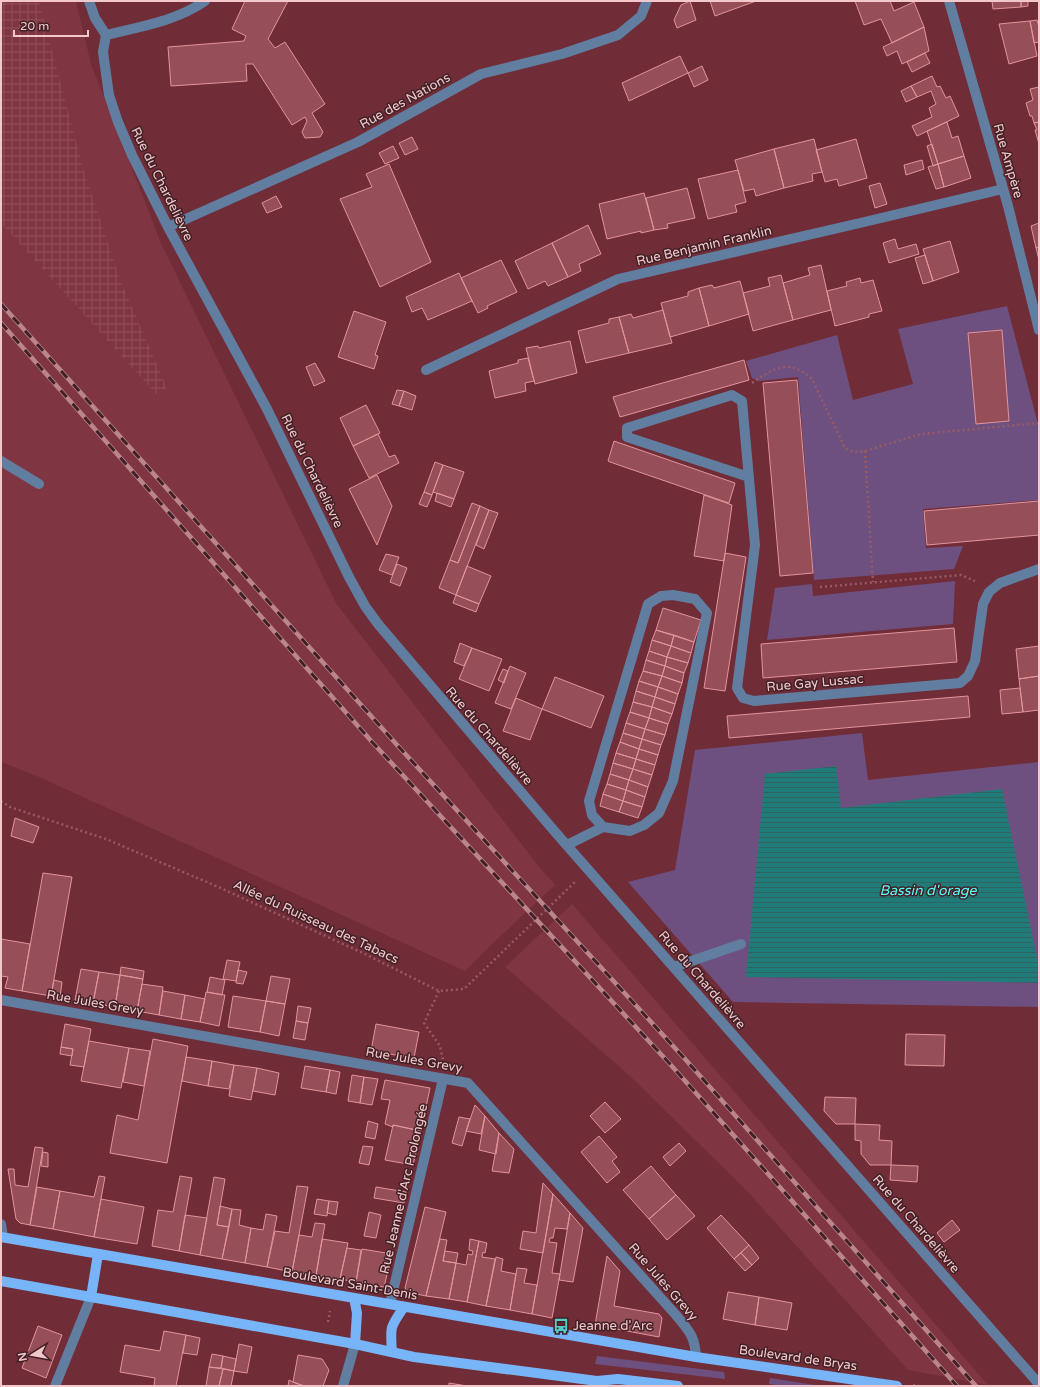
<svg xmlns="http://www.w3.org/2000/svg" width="1040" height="1387" font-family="'Varela Round',sans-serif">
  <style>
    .built { fill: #803542 }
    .industrial { fill: url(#industrial-grid) }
    .green { fill: #6e5080 }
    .water { fill: url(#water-rules) }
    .building { fill: #964e58; stroke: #e3949c }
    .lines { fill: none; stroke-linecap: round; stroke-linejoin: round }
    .path { stroke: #975b64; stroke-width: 2.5; stroke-dasharray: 2 3; stroke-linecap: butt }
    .minor { stroke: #617ea0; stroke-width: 10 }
    .major { stroke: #78b4f8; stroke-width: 10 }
    .rail-casing { stroke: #bb858c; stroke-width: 4.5 }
    .rail { stroke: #412125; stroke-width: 3; stroke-dasharray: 9; stroke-linecap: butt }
    .labels { text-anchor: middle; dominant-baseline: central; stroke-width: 3; stroke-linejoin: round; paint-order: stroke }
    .street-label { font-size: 13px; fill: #f3c8cc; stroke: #412125 }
    .poi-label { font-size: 13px; fill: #f3c8cc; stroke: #412125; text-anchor: start }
    .water-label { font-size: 14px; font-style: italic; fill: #5afef9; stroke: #412125 }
  </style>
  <defs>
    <pattern id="industrial-grid" width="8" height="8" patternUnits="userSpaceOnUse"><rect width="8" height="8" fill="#803542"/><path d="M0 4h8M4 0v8" fill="none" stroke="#92515c"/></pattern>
    <pattern id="water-rules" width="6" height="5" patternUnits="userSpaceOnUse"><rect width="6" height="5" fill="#207c79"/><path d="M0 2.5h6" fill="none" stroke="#306261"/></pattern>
  </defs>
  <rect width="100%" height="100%" fill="#702c37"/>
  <!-- built -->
  <path class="built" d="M1,1H76L91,64L161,243L336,603L536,863L555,885L487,949L465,971L39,777L1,762Z
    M572,904L988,1385L908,1370L747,1191L630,1076L505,967Z"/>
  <!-- industrial -->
  <path class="industrial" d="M1,1H39L83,168L120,279L167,388L156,394L1,223Z"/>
  <!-- green -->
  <path class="green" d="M1007,306L1039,428V500L923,509L926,548L963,546L954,569L814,580L798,377L759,381L752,378L746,361L837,335L853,400L913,384L898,329Z
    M955,581L953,624L767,640L775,588L812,584L813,596Z
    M862,733L868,780L1039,762V1007L733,1002L628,882L675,870L695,750Z
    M597,1356L724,1372L725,1379L595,1364Z
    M770,1378L822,1386H784L769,1384Z"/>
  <!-- water -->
  <path class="water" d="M836,766L841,808L1002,789L1039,969V983L746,977L765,774Z"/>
  <!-- building -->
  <path class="building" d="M245,1H288L268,39L275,48L285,42L325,104L312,113L323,132L320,137L305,138L302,132L307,121L305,117L292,125L253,64H246L247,81L171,86L168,47L244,41L246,36L232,29Z
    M690,1L696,20L677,28L674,20L681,5Z
    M710,1H756L715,16Z
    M855,1H890L894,11L914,2L924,27L892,43L881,19L864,25Z
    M992,1H1021V7L993,9Z
    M1021,1H1028V6L1021,7Z
    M1037,20L1039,27V42L1034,43L1030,21Z
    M1030,21L1037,56L1009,64L999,24Z
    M924,27L929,51L902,64L897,51L887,56L883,47Z
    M925,53L930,63L912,72L907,62Z
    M680,56L688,73L629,101L622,83Z
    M702,66L708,80L694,87L688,73Z
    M932,76L937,87L940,86L946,98L950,96L959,116L917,136L912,126L932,117L929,108L936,104L931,91L917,97L911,86Z
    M911,86L917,97L906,102L901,91Z
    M1039,87V122L1034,123L1032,116H1030L1026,103L1033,100L1030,89Z
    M947,122L952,138L958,136L964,156L938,164L927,131Z
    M1039,122V144L1035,130H1037L1034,123Z
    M412,137L418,149L405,155L399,143Z
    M814,139L822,172L812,174L813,181L784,188L774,149Z
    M856,139L867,178L839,186L837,179L825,182L816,150Z
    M932,144L938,164L933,166L927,146Z
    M393,146L399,158L385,164L379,153Z
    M774,149L784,188L756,196L754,189L744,191L735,160Z
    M964,156L971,178L944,187L938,164Z
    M922,160L924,169L906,175L904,165Z
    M389,164L431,262L380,287L340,199L372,187L366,174Z
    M938,164L944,187L936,189L928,167Z
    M738,170L746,202L735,205L737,212L708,219L698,179Z
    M880,183L887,204L875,208L869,186Z
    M687,188L695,218L667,224L668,228L654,230L646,198Z
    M644,193L654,230L641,233V231L607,239L599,204Z
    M276,196L282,207L267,213L262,203Z
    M1039,223V247L1036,248L1031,226Z
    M588,225L601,254L579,264L581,271L568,277L552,243Z
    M895,239L898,249L916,244L919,254L889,263L883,243Z
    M950,241L959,272L933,281L923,249Z
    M552,243L568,277L548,286L545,281L528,289L515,261Z
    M1039,247V260L1036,248Z
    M925,255L933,281L923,284L915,258Z
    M501,260L517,292L487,306L488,308L478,313L461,278Z
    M821,265L831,310L793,320L783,283L810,275L808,268Z
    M459,273L472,301L428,320L422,308L412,312L406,297Z
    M781,275L793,320L753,331L743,293L770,286L768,278Z
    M860,278L861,283L873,280L882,311L869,314V317L835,326L827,291L847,286L846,282Z
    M740,281L749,314L709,326L699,288L712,285L714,288Z
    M699,288L709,326L670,337L661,303L688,296V292Z
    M663,310L672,343L629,353L619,317L631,314L633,318Z
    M354,311L386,322L375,355L378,356L374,369L338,357Z
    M619,317L629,353L586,363L578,331L609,323V319Z
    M1002,330L1009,421L976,424L968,333Z
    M570,341L577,373L535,384L526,348L538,346L539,348Z
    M528,358L534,381L525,383L526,391L495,398L489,371L518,363V360Z
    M744,360L749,380L620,417L613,397Z
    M315,363L325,381L314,386L306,367Z
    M797,380L813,573L780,576L763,383Z
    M397,390L404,391L399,406L392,404Z
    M404,391L416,396L412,410L399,406Z
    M366,405L380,433L353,446L340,418Z
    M378,434L389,457L395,455L399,463L369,478L353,446Z
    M614,441L735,483L729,503L610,462L608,461Z
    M435,462L443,465L432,495L424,492Z
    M443,465L464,472L454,499L433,492Z
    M377,475L392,506L377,545L349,489Z
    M424,492L432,495L427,507L419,504Z
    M437,493L454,499L451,507L435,501Z
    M704,495L732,505L724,561L694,556Z
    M1039,501V535L927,545L924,511Z
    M472,503L480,506L458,563L450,560Z
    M480,506L489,510L456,595L439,588L450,560L458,563Z
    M489,510L498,513L484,549L476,545Z
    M725,553L746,557L725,691L704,688Z
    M386,554L399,557L392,575L379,570Z
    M397,564L407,568L400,586L390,582Z
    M467,566L491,576L479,604L456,595Z
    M456,595L479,604L476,612L453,603Z
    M663,608L701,620L694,642L656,630Z
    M954,628L957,662L763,678L761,644Z
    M656,630L674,635L671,646L652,640Z
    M674,635L694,642L691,653L671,646Z
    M652,640L671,646L667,657L649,651Z
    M460,643L472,648L464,666L454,662Z
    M671,646L691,653L688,663L667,657Z
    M1039,646V676L1019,679L1016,649Z
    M472,648L502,659L489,691L459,679Z
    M649,651L667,657L665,666L646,660Z
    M667,657L688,663L684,673L665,666Z
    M646,660L665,666L662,676L643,671Z
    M510,666L526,673L511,709L495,703Z
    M665,666L684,673L682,683L662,676Z
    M503,669L508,671L504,683L498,680Z
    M643,671L662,676L658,687L639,681Z
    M662,676L682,683L678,694L658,687Z
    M1039,676V710L1023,712L1019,679Z
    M555,677L604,696L591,728L542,709Z
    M639,681L658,687L655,697L636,691Z
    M658,687L678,694L675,704L655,697Z
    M1020,688L1023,712L1002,714L1000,690Z
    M636,691L655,697L652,707L633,702Z
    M968,696L970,717L729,738L727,716Z
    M655,697L675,704L672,714L652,707Z
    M516,698L542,709L530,740L503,731Z
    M633,702L652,707L649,718L630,712Z
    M652,707L672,714L668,724L649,718Z
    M630,712L649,718L645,729L626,723Z
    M649,718L668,724L665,735L645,729Z
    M626,723L645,729L642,739L623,733Z
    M645,729L665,735L661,745L642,739Z
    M623,733L642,739L639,749L620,742Z
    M642,739L661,745L658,755L639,749Z
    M620,742L639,749L636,759L616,753Z
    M639,749L658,755L655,765L636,759Z
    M616,753L636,759L633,769L613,763Z
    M636,759L655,765L652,775L633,769Z
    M613,763L633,769L629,780L610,774Z
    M633,769L652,775L648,787L629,780Z
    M610,774L629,780L626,790L607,784Z
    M629,780L648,787L645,797L626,790Z
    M607,784L626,790L623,801L603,794Z
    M626,790L645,797L642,807L623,801Z
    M603,794L623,801L619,812L600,806Z
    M623,801L642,807L638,818L619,812Z
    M15,818L39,827L33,843L11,836Z
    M43,873L72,877L51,996L22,991Z
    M1,939L30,944L22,991L5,988L8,977L1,976Z
    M227,960L240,962L236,981L223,979Z
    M121,967L144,971L143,979L120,975Z
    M81,969L99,972L93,1003L75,1000Z
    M238,970L247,972L243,984L236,983Z
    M99,972L120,975L115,1007L93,1003Z
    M120,975L143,979L137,1011L115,1007Z
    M271,976L290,979L285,1004L266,1001Z
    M210,977L225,980L222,995L207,992Z
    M54,980L62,982L60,998L51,996Z
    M142,984L163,987L159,1015L137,1011Z
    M163,991L185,995L181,1019L159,1015Z
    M206,992L225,995L219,1026L200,1022Z
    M185,995L205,999L200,1022L181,1019Z
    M233,996L266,1001L260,1032L228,1027Z
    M266,1001L285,1004L279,1036L260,1032Z
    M298,1006L311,1008L308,1023L296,1021Z
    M296,1021L308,1023L305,1040L293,1038Z
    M65,1024L91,1029L84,1067L70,1065L73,1049L61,1047Z
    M376,1024L419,1032L414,1058L371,1051Z
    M906,1034L945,1035L944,1066L905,1065Z
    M153,1039L188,1046L167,1163L110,1153L117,1115L138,1120Z
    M89,1041L129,1048L121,1088L81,1081Z
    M61,1047L73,1049L72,1056L60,1054Z
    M129,1048L150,1051L144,1086L123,1082Z
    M186,1057L212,1061L208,1086L182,1081Z
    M212,1061L234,1065L229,1089L208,1086Z
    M234,1065L257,1068L251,1100L229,1096Z
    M305,1066L330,1070L326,1092L301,1088Z
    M257,1068L279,1073L275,1095L253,1091Z
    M330,1070L340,1072L336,1094L326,1092Z
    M352,1075L364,1077L360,1103L348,1101Z
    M364,1077L378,1079L372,1105L360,1103Z
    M385,1080L430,1088L421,1131L393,1125V1127L385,1124L390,1100L381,1099Z
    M825,1097L856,1098L855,1124H836L824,1111Z
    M605,1102L621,1119L605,1133L590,1116Z
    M475,1105L485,1116L481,1134L466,1131Z
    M485,1116L499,1133L496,1154L479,1150Z
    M459,1117L470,1119L462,1146L452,1143Z
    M368,1121L378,1124L375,1139L365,1137Z
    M855,1124L880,1125L879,1140L892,1141L891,1165H870L861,1154V1141L855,1140Z
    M393,1125L421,1131L413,1165L385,1160Z
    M499,1133L514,1149L509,1173L492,1171Z
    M599,1136L617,1157L612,1161L620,1172L607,1183L581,1152Z
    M679,1143L686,1151L670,1166L663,1157Z
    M363,1146L373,1147L369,1165L359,1163Z
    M35,1147L43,1148L30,1225L20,1223L16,1219L8,1169H14L15,1185L28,1187Z
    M43,1152L48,1153V1167L41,1166Z
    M891,1165L918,1166L917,1182L890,1180Z
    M651,1166L676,1195L649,1219L623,1190Z
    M99,1176L105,1177L94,1237L53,1229L60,1191L94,1197Z
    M180,1176L192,1178L179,1251L152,1246L158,1210L173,1212Z
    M214,1177L225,1179L217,1225L229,1227L222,1259L200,1255Z
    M543,1183L553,1194L543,1253L520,1249L523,1231L536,1233Z
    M297,1186L308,1187L292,1272L267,1267L275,1231L289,1233Z
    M37,1187L60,1191L53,1229L30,1225Z
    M376,1187L406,1192L404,1203L374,1198Z
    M553,1194L570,1213L567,1229L555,1228L553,1238H550L549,1242L557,1243L552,1273L560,1274L552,1318L532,1314Z
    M676,1195L695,1216L667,1240L649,1219Z
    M101,1199L144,1207L137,1244L94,1237Z
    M317,1199L329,1201L327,1216L314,1214Z
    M329,1201L338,1202L336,1215L327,1213Z
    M220,1206L232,1209L229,1227L217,1225Z
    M425,1207L446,1212L426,1296L407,1292L405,1288Z
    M232,1209L241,1210L239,1225L251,1228L245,1263L222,1259Z
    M369,1212L381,1215L376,1238L364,1236Z
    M570,1213L583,1228L573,1282L559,1280Z
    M266,1214L277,1216L267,1267L245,1263L251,1228L263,1230Z
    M185,1215L207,1218L200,1255L179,1251Z
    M721,1215L749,1245L734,1259L707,1228Z
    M952,1220L960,1230L944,1242L937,1233Z
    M315,1223L325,1224L316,1275L292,1272L299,1235L312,1237Z
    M322,1239L348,1243L340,1279L316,1275Z
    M440,1239L447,1240L443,1261L456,1263L449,1299L426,1296Z
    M470,1239L479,1241L467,1302L449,1299L456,1263L466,1265L468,1254L472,1255L473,1251L469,1250Z
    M479,1241L487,1243L485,1253L483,1252L482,1257L495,1259L486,1306L467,1302Z
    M749,1245L759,1258L752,1265L741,1253Z
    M347,1248L361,1250L356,1282L340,1279Z
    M362,1249L392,1254L384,1287L356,1282Z
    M445,1251L458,1253L456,1263L443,1261Z
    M741,1253L752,1265L745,1271L734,1259Z
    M607,1256L620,1271L614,1306L659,1314L662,1318L659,1337L595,1325Z
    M496,1257L503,1259L501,1271L516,1274L510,1310L486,1306Z
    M517,1268L527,1269L524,1283L537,1285L532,1314L510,1310Z
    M728,1292L759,1297L755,1325L723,1319Z
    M759,1297L792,1303L787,1330L755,1325Z
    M38,1326L62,1335L46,1378L22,1368Z
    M164,1331L186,1335L176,1386H154L155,1378L120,1372L125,1345L160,1351Z
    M186,1335L200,1338L197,1355L183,1353Z
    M239,1344L252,1347L247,1373L234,1371Z
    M212,1354L223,1356L221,1368L209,1367Z
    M298,1355L322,1359L329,1370L323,1386H304L293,1382Z
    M223,1356L236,1359L234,1371L221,1368Z
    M209,1367L223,1369L219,1386H206Z
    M223,1369L234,1371L231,1386H219Z
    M289,1380L293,1382L304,1386H288Z
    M449,1383L467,1386H449Z"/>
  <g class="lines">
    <!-- path -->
    <path class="path" d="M752,383C774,368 789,358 812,379L845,448L854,452L865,451L921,434L1039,423
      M865,451L873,582
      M820,587L961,575L975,581
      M1,801L10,807L106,839L216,886L365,954L439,991L464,989L576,881
      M439,991L424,1023L440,1046L443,1060
      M328,1322L330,1311
      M913,1385L919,1386"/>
    <!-- minor -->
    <path class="minor" d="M89,1L95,18L106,35L103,52L109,95L118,122L132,155L168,227L267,409L349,577L365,606L378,624L556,833L1039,1384
      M949,1L1008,206L1039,330
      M106,35C138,27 177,21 205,1
      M168,227L358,142L481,74L562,54L618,35L641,16L647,1
      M426,370L618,279L860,223L1003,189
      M1,461L39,484
      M749,477L627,437V428L732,395L742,401L755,545L737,688L743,698L754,701L960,683L968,676L975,661L983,604L989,592L1000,583L1039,569
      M567,845L603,827L630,831L644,825L659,813L673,781L707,613L695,599L673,595L661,596L648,604L589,801L592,815L603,827
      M674,967L741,944
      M1,1000L468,1083L676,1315C689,1331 695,1336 696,1357
      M1,1224L3,1237
      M390,1304L443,1079
      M55,1386L91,1297
      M343,1386L355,1344"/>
    <!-- major -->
    <path class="major" d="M1,1237L696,1357L897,1386
      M1,1281L355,1344L414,1357L597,1381L618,1379L678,1386
      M91,1297L98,1254
      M354,1298L357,1313L355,1344
      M392,1352C390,1327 390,1327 404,1307"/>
    <defs>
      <path id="rail" d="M1,304L398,746L685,1059L976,1386
        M1,323L373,743L670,1064L957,1386"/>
    </defs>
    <!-- rail casing -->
    <use href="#rail" class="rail-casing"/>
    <!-- rail -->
    <use href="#rail" class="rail"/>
  </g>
  <!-- icons -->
  <defs>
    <symbol id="bus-bare" viewBox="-9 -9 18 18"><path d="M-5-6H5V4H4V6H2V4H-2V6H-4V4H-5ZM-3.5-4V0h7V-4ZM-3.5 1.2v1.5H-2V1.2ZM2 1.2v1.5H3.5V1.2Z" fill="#53cdca" stroke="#412125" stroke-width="2.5" paint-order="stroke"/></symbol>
  </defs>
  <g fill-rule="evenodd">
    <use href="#bus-bare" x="550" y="1315" width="22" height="22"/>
  </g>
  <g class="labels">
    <!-- street labels -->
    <g class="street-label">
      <text transform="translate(405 101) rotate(-29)">Rue des Nations</text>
      <text transform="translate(1008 161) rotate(74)">Rue Ampère</text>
      <text transform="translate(162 184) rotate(64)">Rue du Chardelièvre</text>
      <text transform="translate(704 246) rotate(-13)">Rue Benjamin Franklin</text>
      <text transform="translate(312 471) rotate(64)">Rue du Chardelièvre</text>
      <text transform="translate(815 683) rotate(-5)">Rue Gay Lussac</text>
      <text transform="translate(489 736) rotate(49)">Rue du Chardelièvre</text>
      <text transform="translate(316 922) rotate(25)">Allée du Ruisseau des Tabacs</text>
      <text transform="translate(702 980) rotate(49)">Rue du Chardelièvre</text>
      <text transform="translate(95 1003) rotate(10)">Rue Jules Grevy</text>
      <text transform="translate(414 1060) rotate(10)">Rue Jules Grevy</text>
      <text transform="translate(404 1189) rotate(-77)">Rue Jeanne d'Arc Prolongée</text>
      <text transform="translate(916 1224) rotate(49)">Rue du Chardelièvre</text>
      <text transform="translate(663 1282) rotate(49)">Rue Jules Grevy</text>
      <text transform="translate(350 1284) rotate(10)">Boulevard Saint-Denis</text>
      <text transform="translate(798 1358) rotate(8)">Boulevard de Bryas</text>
    </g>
    <!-- poi labels -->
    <g class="poi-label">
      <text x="573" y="1326">Jeanne d'Arc</text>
    </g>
    <!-- water labels -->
    <g class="water-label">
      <text x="928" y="890">Bassin d'orage</text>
    </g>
  </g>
  <!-- border -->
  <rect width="1040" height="1387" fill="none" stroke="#f3c8cc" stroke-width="4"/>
  <!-- north arrow -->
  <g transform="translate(32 1355) rotate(259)" stroke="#412125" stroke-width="3" paint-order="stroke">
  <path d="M0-3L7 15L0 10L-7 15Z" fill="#f3c8cc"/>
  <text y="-6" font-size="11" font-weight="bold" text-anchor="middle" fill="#f3c8cc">N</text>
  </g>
  <!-- scale -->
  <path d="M14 30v6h74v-6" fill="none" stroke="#f3c8cc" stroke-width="2"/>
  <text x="20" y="30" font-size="12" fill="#f3c8cc" stroke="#412125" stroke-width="3" paint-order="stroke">20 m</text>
</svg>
